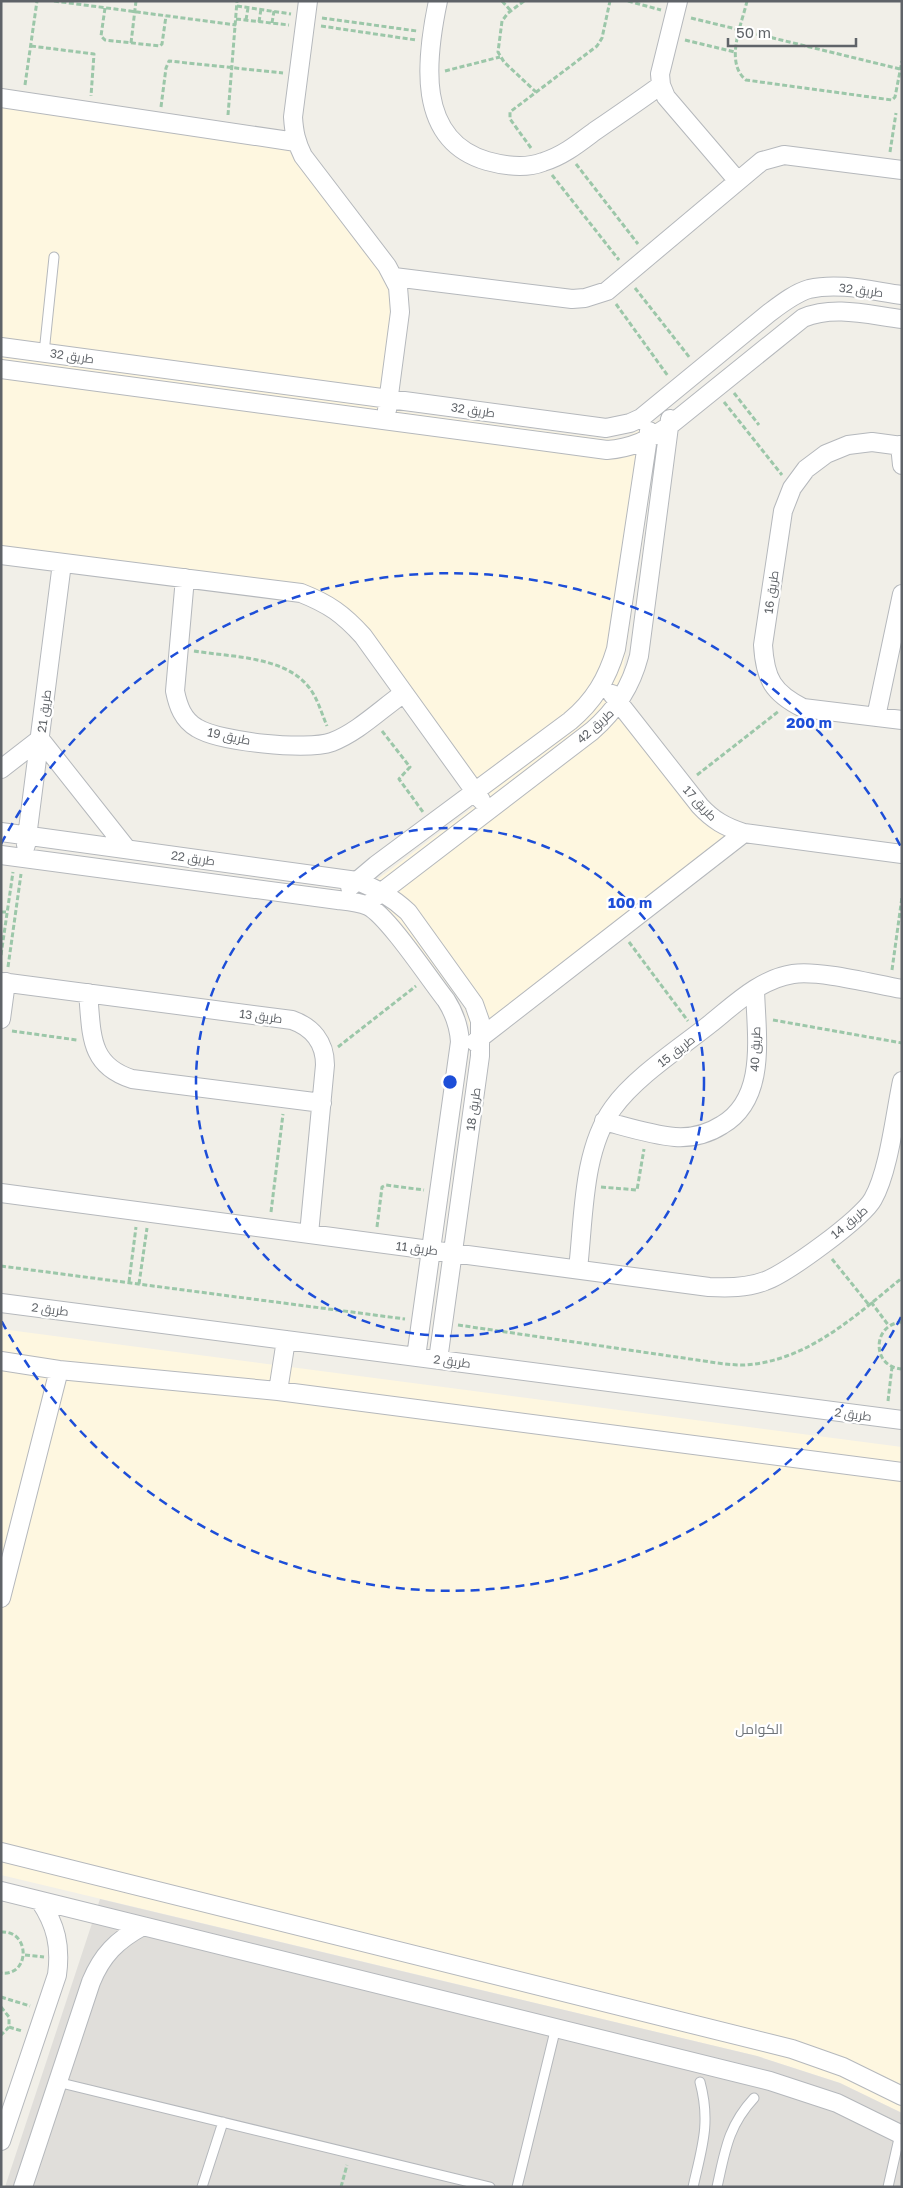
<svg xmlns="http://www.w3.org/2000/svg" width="903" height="2188" font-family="'Golos Text',Cairo,sans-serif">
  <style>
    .commercial { fill: #fef7e0 }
    .industrial { fill: #e0deda }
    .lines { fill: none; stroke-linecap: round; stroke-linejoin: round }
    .service-casing { stroke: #b5b8bc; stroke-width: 11 }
    .minor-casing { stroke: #b5b8bc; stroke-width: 20 }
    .path { stroke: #9cc7a9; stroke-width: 3; stroke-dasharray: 5 2.5; stroke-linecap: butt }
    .service { stroke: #fff; stroke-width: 9 }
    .minor { stroke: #fff; stroke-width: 18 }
    .ring { fill: none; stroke: #1d4ed8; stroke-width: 2.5; stroke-dasharray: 9 6 }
    .labels { text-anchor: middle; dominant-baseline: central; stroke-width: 4.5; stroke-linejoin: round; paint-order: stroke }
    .street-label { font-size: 12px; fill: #5f6368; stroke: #fff }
    .neighbourhood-label { font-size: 14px; fill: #70757a; stroke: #fff }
    .centre { fill: #1d4ed8; stroke: #fff; stroke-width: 2.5 }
    .ring-label { font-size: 15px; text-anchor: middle; font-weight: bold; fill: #1d4ed8; stroke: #fff; stroke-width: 4.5; stroke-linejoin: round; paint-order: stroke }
  </style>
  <rect width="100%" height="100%" fill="#f1efe8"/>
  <!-- commercial -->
  <path class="commercial" d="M1,106L292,151L394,288L382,409L605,439L624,438L660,420L622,678L631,708L709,806L754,836L470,1055L471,1031L464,1006L402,924L385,906L362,891L487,797L327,596L1,550Z
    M1,1329L902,1447V2113L840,2083L757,2056L1,1875Z"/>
  <!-- industrial -->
  <path class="industrial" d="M100,1899L757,2056L840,2083L902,2113V2187H5Z"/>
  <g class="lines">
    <defs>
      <path id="service" d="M44,353L54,257
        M57,2082L490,2187
        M202,2187L223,2122
        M517,2187L556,2027
        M693,2187C702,2147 711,2123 700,2082
        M717,2187C725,2151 728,2126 754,2098
        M888,2187L900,2134"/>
      <path id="minor" d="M308,1L293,117C294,132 296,142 303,156L387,266L398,287L400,312L387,410
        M438,1C426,58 415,140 487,161C505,166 525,169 543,162C563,156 579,143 595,131C617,116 639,101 661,85
        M678,1L660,74L661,85L666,97L737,180
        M1,98L296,142
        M394,277L572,299L585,298L607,291L762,161L784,155L902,170
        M1,347L606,428L630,423L641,418L769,313C781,304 795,293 809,289C839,282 872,291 902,295
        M1,369L607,450C632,448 648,440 669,426L803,318C834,305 869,315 902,319
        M900,445L902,465
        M902,446L872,442L848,445L826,454L806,469L792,488L783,511L763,645C765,679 773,693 803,708L902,720
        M1,555L301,593C329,604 343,614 363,636L481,800
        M185,578L175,691C178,706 183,720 197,728C220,742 307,751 332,742C358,732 381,709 404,693
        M612,694L700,806C713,820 725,827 744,833L902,854
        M876,717L902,594
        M1,769L40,739L127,849
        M1,832L357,881C377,889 392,897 408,912L474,1004L480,1021V1056L438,1360
        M26,845L62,563
        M1,855L338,900C347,901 359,902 368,906C388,916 430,980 446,1000C455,1014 459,1026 460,1042L416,1357
        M350,887L376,865L570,721C594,701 607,679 616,649L649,431
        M374,898L592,731C616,710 631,687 639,656L670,419
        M1,982L292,1020C312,1027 325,1042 325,1065L309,1234
        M88,993C92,1033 88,1065 132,1079L322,1103
        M1,1019L6,982
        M475,1042L744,833
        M604,1121C627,1127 651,1135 675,1137C691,1138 708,1134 722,1125C768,1098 756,1034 755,989
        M1,1193L709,1287C728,1288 747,1288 765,1281C786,1274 863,1218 873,1199C889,1171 895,1114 902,1081
        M578,1269C584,1218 582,1151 613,1108C635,1077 680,1048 710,1024C735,1004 760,979 793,974C820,970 873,984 902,989
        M1,1303L902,1420
        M1,1361L59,1370L278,1391L902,1472
        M278,1391L286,1340
        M1,1598L59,1370
        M1,1852L792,2049L843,2067L902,2096
        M1,1891L770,2081L837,2103L902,2135
        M1,2141L57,1975C61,1946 56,1925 40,1901
        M23,2187L91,1982C102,1955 117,1940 143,1926"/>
    </defs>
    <!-- service casing -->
    <use href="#service" class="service-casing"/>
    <!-- minor casing -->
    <use href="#minor" class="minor-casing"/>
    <!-- path -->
    <path class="path" d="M54,1L236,25
      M502,1L511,11
      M524,1L508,13L502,21L498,52L504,62L536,92
      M628,1L661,10
      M747,1C742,24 724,62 746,80L892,100L895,97L902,61
      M237,6L291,14
      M105,8L101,36L105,40L160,46L162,44L166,16
      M322,18L417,31
      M691,18L900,69
      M236,19L289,25
      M246,20L248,8
      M259,22L261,9
      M272,23L274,11
      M321,26L416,40
      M685,40L735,52
      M131,43L136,1
      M31,46L94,54L91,96
      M445,71L500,57
      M25,85L37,1
      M161,107L166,68L169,61L283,73
      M228,115L237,1
      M531,148L510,119V112L597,46L602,38L610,1
      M890,152L896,113
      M576,164L638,244
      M552,175L619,260
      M635,288L690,358
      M616,304L668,376
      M734,393L759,425
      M724,402L782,475
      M194,651C230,657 282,656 307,685C317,696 321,712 327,726
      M382,731L410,767L399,779L423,812
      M697,775L779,711
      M1,912H7
      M629,942L688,1021
      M1,955L13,872
      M8,967L21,874
      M892,970L902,897
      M773,1020L902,1043
      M12,1031L77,1040
      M338,1047L416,986
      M601,1187L637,1190L644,1149
      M271,1212L283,1114
      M377,1227L382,1187L386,1185L424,1190
      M832,1259L869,1305
      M1,1266L405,1319
      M129,1282L136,1227
      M139,1284L147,1228
      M871,1302L889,1326
      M902,1322C872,1324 871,1367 902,1369
      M458,1325L704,1361C717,1363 730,1365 743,1365C807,1362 855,1316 902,1278
      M888,1401L892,1367
      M1,1932C31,1930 30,1977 1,1973
      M25,1955L44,1957
      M1,1997L30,2006
      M1,2007L9,2017V2027L1,2035
      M9,2027L22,2031
      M341,2187L347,2165"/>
    <!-- service -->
    <use href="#service" class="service"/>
    <!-- minor -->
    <use href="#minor" class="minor"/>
  </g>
  <!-- distance rings -->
  <g class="ring">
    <circle cx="450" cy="1082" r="254"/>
    <path d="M901 1317A508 508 0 0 1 1 1320M1 844A508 508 0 0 1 901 847"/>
  </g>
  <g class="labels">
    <!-- street labels -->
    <g class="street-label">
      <text transform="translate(861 290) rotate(7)">طريق 32</text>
      <text transform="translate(72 356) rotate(8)">طريق 32</text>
      <text transform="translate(473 410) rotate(8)">طريق 32</text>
      <text transform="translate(771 592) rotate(-82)">طريق 16</text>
      <text transform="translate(44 711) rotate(-83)">طريق 21</text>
      <text transform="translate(595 726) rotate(-42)">طريق 42</text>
      <text transform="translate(229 736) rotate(12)">طريق 19</text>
      <text transform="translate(700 803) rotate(47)">طريق 17</text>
      <text transform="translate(193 858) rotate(8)">طريق 22</text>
      <text transform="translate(261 1016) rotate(7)">طريق 13</text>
      <text transform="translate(755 1049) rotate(-88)">طريق 40</text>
      <text transform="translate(676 1051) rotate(-38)">طريق 15</text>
      <text transform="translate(473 1109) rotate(-82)">طريق 18</text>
      <text transform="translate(849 1222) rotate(-40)">طريق 14</text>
      <text transform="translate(417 1248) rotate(7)">طريق 11</text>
      <text transform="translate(50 1309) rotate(7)">طريق 2</text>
      <text transform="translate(452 1361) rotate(7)">طريق 2</text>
      <text transform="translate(853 1414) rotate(7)">طريق 2</text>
    </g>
    <!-- neighbourhood labels -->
    <g class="neighbourhood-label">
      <text x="759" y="1728">الكوامل</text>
    </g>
  </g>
  <circle cx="450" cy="1082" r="8" class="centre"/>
  <g class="ring-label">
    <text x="809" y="728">200 m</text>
    <text x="630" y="908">100 m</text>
  </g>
  <!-- border -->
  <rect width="903" height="2188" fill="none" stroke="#5f6368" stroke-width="5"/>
  <!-- scale -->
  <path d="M728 38v8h128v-8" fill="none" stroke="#5f6368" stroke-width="2.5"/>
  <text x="736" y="38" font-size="15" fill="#5f6368" stroke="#ffffff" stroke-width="4" paint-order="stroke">50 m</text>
</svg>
